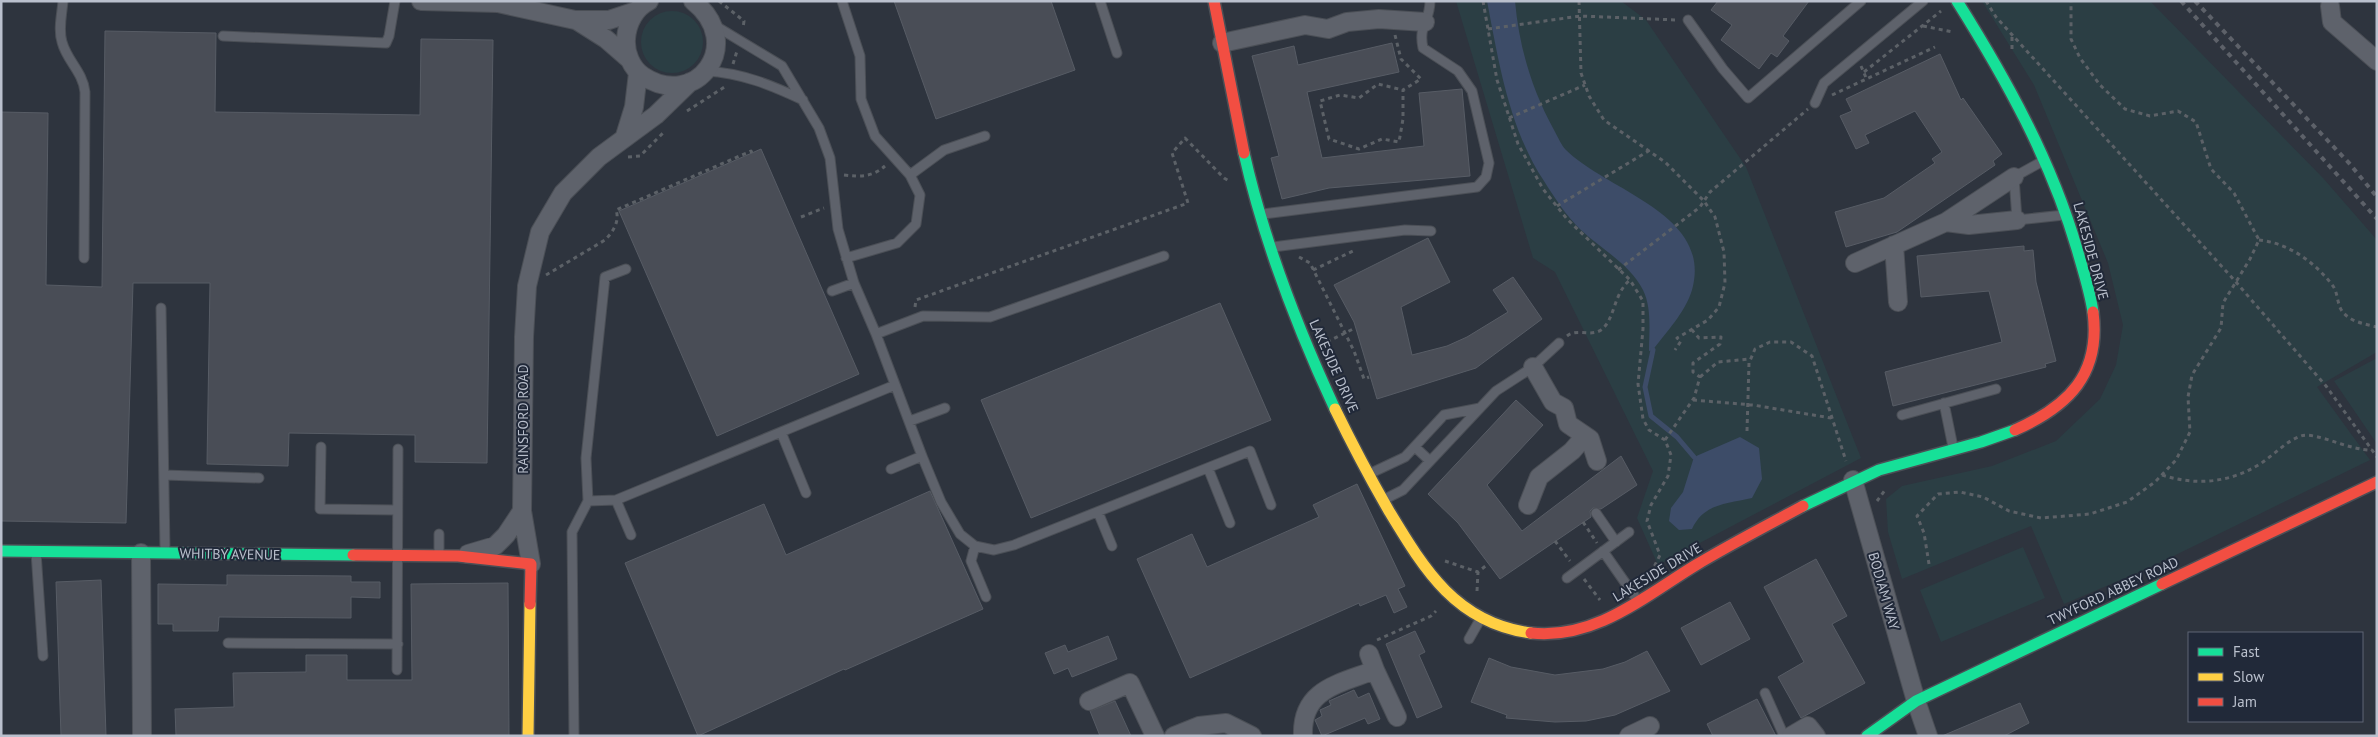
<svg xmlns="http://www.w3.org/2000/svg" width="2378" height="737" font-family="'PT Sans',sans-serif">
  <style>
    .green { fill: #2b3e44 }
    .water { fill: #3d4c68 }
    .lines { fill: none; stroke-linecap: round; stroke-linejoin: round }
    .stream { stroke: #3d4c68; stroke-width: 5 }
    .building { fill: #494d56; stroke: #575c65 }
    .lane-casing { stroke: #4b4f56; stroke-width: 11 }
    .street-casing { stroke: #4b4f56; stroke-width: 20 }
    .fast-casing { stroke: #4b4f56; stroke-width: 14 }
    .slow-casing { stroke: #4b4f56; stroke-width: 14 }
    .jam-casing { stroke: #4b4f56; stroke-width: 14 }
    .path { stroke: #5c6167; stroke-width: 3; stroke-dasharray: 4 4; stroke-linecap: butt }
    .lane { stroke: #5e626b; stroke-width: 9 }
    .street { stroke: #5e626b; stroke-width: 18 }
    .fast { stroke: #16e098; stroke-width: 11 }
    .slow { stroke: #ffcf43; stroke-width: 11 }
    .jam { stroke: #f24e42; stroke-width: 11 }
    .rail { stroke: #5d6169; stroke-width: 4; stroke-dasharray: 5 5; stroke-linecap: butt }
    .labels { text-anchor: middle; dominant-baseline: central; stroke-width: 4; stroke-linejoin: round; paint-order: stroke }
    .street-label { font-size: 14px; fill: #bac0cd; stroke: #212939 }
  </style>
  <rect width="100%" height="100%" fill="#2e343e"/>
  <!-- green -->
  <path class="green" d="M1456,1H1621L1646,20L1746,167L1861,458L1658,565L1637,518L1653,471L1555,272L1533,258Z
    M1982,1H2150L2323,178L2377,240V352L2317,387L2370,460L2151,567L2064,604L2031,526L1902,579L1888,532L1886,499L1902,486L1992,466L2056,441L2100,399L2116,365L2123,325L2108,263L2034,85Z
    M641 42a31 31 0 1 1 62 0a31 31 0 1 1-62 0Z
    M2377,358V444L2334,381Z
    M2023,547L2045,598L1941,642L1920,590Z"/>
  <!-- water -->
  <path class="water" d="M1487,1H1515C1519,47 1532,90 1554,130C1558,137 1561,145 1566,150C1609,192 1713,214 1692,290C1685,313 1666,332 1653,350L1649,351C1649,332 1652,308 1643,290C1630,264 1601,249 1581,230C1567,217 1554,197 1544,181C1509,128 1499,63 1487,1Z
    M1740,437L1759,448L1762,479L1752,498C1727,504 1704,503 1692,529L1679,530L1669,521L1671,508L1683,492L1694,457Z"/>
  <g class="lines">
    <!-- stream -->
    <path class="stream" d="M1653,350L1645,387L1651,416L1677,437L1694,457"/>
  </g>
  <!-- building -->
  <path class="building" d="M894,1H1051L1075,70L936,119Z
    M1718,1H1809L1783,36L1789,41L1777,57L1771,53L1759,69L1721,40L1732,25L1711,10Z
    M105,31L216,33L215,112L420,115L421,39L493,40L487,463L415,462V435L289,433L288,466L207,464L210,283H133L126,523L1,521V112L48,113L46,285L102,287Z
    M1392,43L1399,72L1307,92L1322,158L1424,146L1419,93L1462,89L1470,176L1329,188L1282,199L1271,158L1279,156L1252,56L1294,46L1298,65Z
    M1940,54L1961,100L1963,98L2002,154L1993,161L1995,165L1897,232L1846,247L1835,212L1884,198L1935,163L1932,159L1942,152L1915,111L1865,135L1869,143L1856,149L1840,116L1852,111L1846,99Z
    M761,149L859,374L717,436L619,211Z
    M1428,238L1450,282L1401,307L1412,355L1447,346L1467,337L1508,312L1493,290L1513,277L1542,319L1476,368L1377,399L1354,322L1334,285Z
    M2024,246V251L2033,250L2036,282L2056,361L2045,364L2046,367L1893,406L1885,372L2002,342L1989,291L1921,297L1917,256Z
    M1220,303L1271,420L1031,518L981,400Z
    M1516,400L1543,425L1487,485L1522,531L1621,456L1637,485L1601,509L1593,508L1590,511L1591,517L1500,579L1458,523L1428,494Z
    M1357,484L1405,586L1398,589L1407,607L1394,613L1386,595L1360,606L1359,603L1190,678L1137,559L1192,534L1207,567L1319,517L1313,505Z
    M930,491L983,609L845,670L844,669L698,736L625,563L764,504L786,555Z
    M1816,559L1847,616L1832,624L1865,683L1801,718L1778,677L1804,662L1764,587Z
    M227,575L351,576V582H380V598L351,597V618L219,617L218,631H173V624H158V584L227,585Z
    M101,580L106,736H61L56,582Z
    M508,583L509,736H176L175,709L234,707L233,673L306,672V655H347V680H412L411,584Z
    M1730,602L1750,639L1701,665L1681,628Z
    M1415,631L1425,652L1419,655L1442,707L1417,718L1386,644Z
    M1108,636L1117,659L1072,677L1068,668L1054,674L1045,653L1065,645L1068,652Z
    M1647,651L1670,691L1615,715L1586,721L1555,722L1506,718L1507,715L1471,702L1489,658L1511,667L1555,675L1603,669L1625,662Z
    M1354,690L1358,698L1369,693L1380,719L1368,724L1365,718L1322,736L1315,720L1322,716L1320,710L1331,705L1329,701Z
    M1757,699L1776,736H1713L1707,724Z
    M1115,701L1131,736H1100L1090,711Z
    M2020,703L2029,723L2004,736H1942Z"/>
  <g class="lines">
    <defs>
      <path id="lane" d="M63,1C62,14 58,29 62,42C67,61 83,72 85,92L84,258
        M842,1L860,56L861,99L875,136L910,175L920,195L916,224L897,243L846,258
        M1100,1L1117,53
        M1688,20L1723,69L1748,98L1861,1
        M714,25L782,66L819,128L830,158L838,229L854,283L876,334L922,456L941,502L960,534L975,546L994,550L1014,545L1250,451L1271,505
        M223,36L386,43L389,36L395,1
        M706,71C742,73 771,85 803,100
        M1815,103L1824,83L1923,1
        M2043,161L2014,177L2017,220L2064,215
        M910,175L944,150L985,136
        M1263,214L1477,187L1486,177L1489,163L1472,91L1458,71L1423,48C1418,25 1430,22 1430,1
        M1273,247L1405,230L1431,231
        M832,291L854,283
        M161,308L165,550
        M876,334L923,316L990,317L1164,256
        M1944,403L1953,447
        M1902,415L1996,389
        M910,421L945,408
        M781,432L806,493
        M321,447L320,509L397,510
        M1415,447L1430,461
        M1208,468L1230,523
        M891,469L922,456
        M1369,474L1405,457L1444,415L1480,408
        M164,475L259,478
        M1385,499L1403,490L1496,391L1533,367L1559,343
        M616,500L631,535
        M588,501L586,458L605,277L626,269
        M1098,512L1112,546
        M1596,513L1616,542
        M975,546L971,561L986,597
        M1603,551L1638,601
        M36,552L43,656
        M439,554V534
        M1567,578L1629,532
        M1469,639L1481,618
        M228,643L398,644
        M397,670L398,449
        M1765,693L1784,736
        M574,736L572,532L588,501L616,500L895,385"/>
      <path id="street" d="M421,1L498,3L575,20H609L636,11
        M649,1C635,8 627,23 626,39C625,52 631,68 643,76C696,111 747,44 693,1
        M2330,6L2332,22L2377,61
        M576,20L606,39L629,59
        M1222,43L1305,25L1328,29L1347,22L1379,19L1425,22
        M625,136L634,107L638,73
        M1946,222L2014,177
        M1894,245L1898,302
        M1855,263L1946,222L1969,225L2017,220
        M1533,367L1553,402L1564,408L1568,424L1590,439L1597,461
        M1853,480L1916,701L1928,736
        M1528,505L1539,477L1572,451L1585,436
        M141,553L142,736
        M468,554L495,546L506,535L522,511
        M531,564L522,511L524,337L527,286L540,232L563,193L599,157L656,115L690,82
        M1369,654L1375,670
        M1089,701L1130,683L1155,736
        M1174,736L1199,726L1226,723L1252,736
        M1303,736C1301,689 1339,684 1375,670L1397,717
        M1629,736L1650,726
        M1791,736L1808,726L1816,736"/>
      <path id="fast" d="M1957,1C2006,79 2051,160 2077,249C2083,270 2090,291 2093,312
        M1244,153C1264,242 1297,327 1335,409
        M1803,506L1879,470L1981,442L2015,430
        M1,551L353,555
        M1867,736L1916,701L2162,584"/>
      <path id="slow" d="M1335,409C1352,444 1370,478 1389,511C1424,569 1456,623 1531,633
        M528,736L530,604"/>
      <path id="jam" d="M1214,1L1244,153
        M2015,430C2069,406 2101,374 2093,312
        M353,555L458,556L531,564L530,604
        M2162,584L2377,482
        M1531,633C1595,640 1645,596 1696,565C1731,544 1768,525 1803,506"/>
    </defs>
    <!-- lane casing -->
    <use href="#lane" class="lane-casing"/>
    <!-- street casing -->
    <use href="#street" class="street-casing"/>
    <!-- fast casing -->
    <use href="#fast" class="fast-casing"/>
    <!-- slow casing -->
    <use href="#slow" class="slow-casing"/>
    <!-- jam casing -->
    <use href="#jam" class="jam-casing"/>
    <!-- path -->
    <path class="path" d="M719,1L744,21L743,28
      M1483,1L1497,80L1518,144L1543,189L1567,219L1630,280L1643,301V329L1638,384L1643,419L1649,430L1665,440L1671,455L1668,476L1651,505L1647,521L1660,555L1654,567
      M1579,1L1581,73L1589,96L1604,120L1665,162L1704,201L1715,217L1724,252L1725,283L1719,307L1708,320L1677,338L1681,341L1675,350
      M1986,1L1996,17L2235,281L2326,386L2377,457
      M1923,26L1953,32
      M1488,29L1580,16L1677,20
      M1395,35L1401,59L1421,79L1403,90V119L1399,142L1382,139L1359,149L1329,139L1320,101L1340,95L1359,98L1378,84L1403,90
      M2012,49V35
      M733,64L737,51
      M1861,66L1867,80
      M1864,72L1941,11
      M1832,95L1935,47
      M687,111L726,86
      M1509,118L1585,85
      M628,157L640,156L664,132
      M844,175C861,177 872,177 885,166
      M1557,206L1650,150
      M801,217L824,208
      M2259,240C2288,243 2315,262 2333,286C2338,293 2337,304 2342,311C2350,322 2365,324 2377,327
      M1299,257L1310,263L1354,351L1364,379L1369,377
      M1313,270L1355,250
      M1618,270L1700,207L1710,192L1808,109
      M546,275L605,240C613,232 620,221 616,210L751,151L752,153
      M915,307L916,300L1188,203L1172,153L1185,138L1224,178L1229,181
      M1567,336C1577,328 1590,337 1601,330C1615,320 1613,294 1630,280
      M1327,342L1355,328
      M1700,377L1718,362L1750,359
      M1693,400L1753,405L1831,418
      M1747,431L1749,363L1755,349L1770,342H1791L1812,356L1846,461
      M1665,440L1694,398L1700,377L1693,372V363L1720,344L1721,337L1699,338L1692,330
      M2162,475C2196,486 2229,483 2260,464C2274,455 2286,441 2301,436C2315,431 2350,451 2372,450
      M1877,501L1885,490
      M1583,522L1597,543
      M1555,541L1570,561
      M1445,561L1478,572L1488,564
      M1929,564L1924,533L1917,516L1938,494L1960,492L1983,497L2009,511L2041,518L2090,514L2127,502L2155,482L2176,460L2190,432L2188,397L2192,375L2221,328L2223,303L2250,259L2259,240L2234,193L2211,169L2196,122L2178,111L2150,116L2125,109L2100,85L2080,58L2071,39V1
      M1584,579L1600,600
      M1477,591L1478,572
      M1377,640L1431,616L1436,611"/>
    <!-- lane -->
    <use href="#lane" class="lane"/>
    <!-- street -->
    <use href="#street" class="street"/>
    <!-- fast -->
    <use href="#fast" class="fast"/>
    <!-- slow -->
    <use href="#slow" class="slow"/>
    <!-- jam -->
    <use href="#jam" class="jam"/>
    <!-- rail -->
    <path class="rail" d="M2181,1L2377,219
      M2195,1L2349,163L2377,197"/>
  </g>
  <g class="labels">
    <!-- street labels -->
    <g class="street-label">
      <text transform="translate(2091 251) rotate(75)">LAKESIDE DRIVE</text>
      <text transform="translate(1334 366) rotate(66)">LAKESIDE DRIVE</text>
      <text transform="translate(523 419) rotate(-90)">RAINSFORD ROAD</text>
      <text transform="translate(230 554) rotate(1)">WHITBY AVENUE</text>
      <text transform="translate(1657 572) rotate(-31)">LAKESIDE DRIVE</text>
      <text transform="translate(1884 591) rotate(74)">BODIAM WAY</text>
      <text transform="translate(2113 591) rotate(-25)">TWYFORD ABBEY ROAD</text>
    </g>
  </g>
  <!-- border -->
  <rect width="2378" height="737" fill="none" stroke="#bac0cd" stroke-width="5"/>
  <!-- legend -->
  <rect x="2188" y="632" width="175" height="90" fill="#212939" stroke="#5e6574"/>
  <rect x="2198" y="648" width="25" height="8" fill="#16e098" stroke="#5e6574"/>
  <text x="2233" y="657" font-size="15" fill="#bac0cd">Fast</text>
  <rect x="2198" y="673" width="25" height="8" fill="#ffcf43" stroke="#5e6574"/>
  <text x="2233" y="682" font-size="15" fill="#bac0cd">Slow</text>
  <rect x="2198" y="698" width="25" height="8" fill="#f24e42" stroke="#5e6574"/>
  <text x="2233" y="707" font-size="15" fill="#bac0cd">Jam</text>
</svg>
